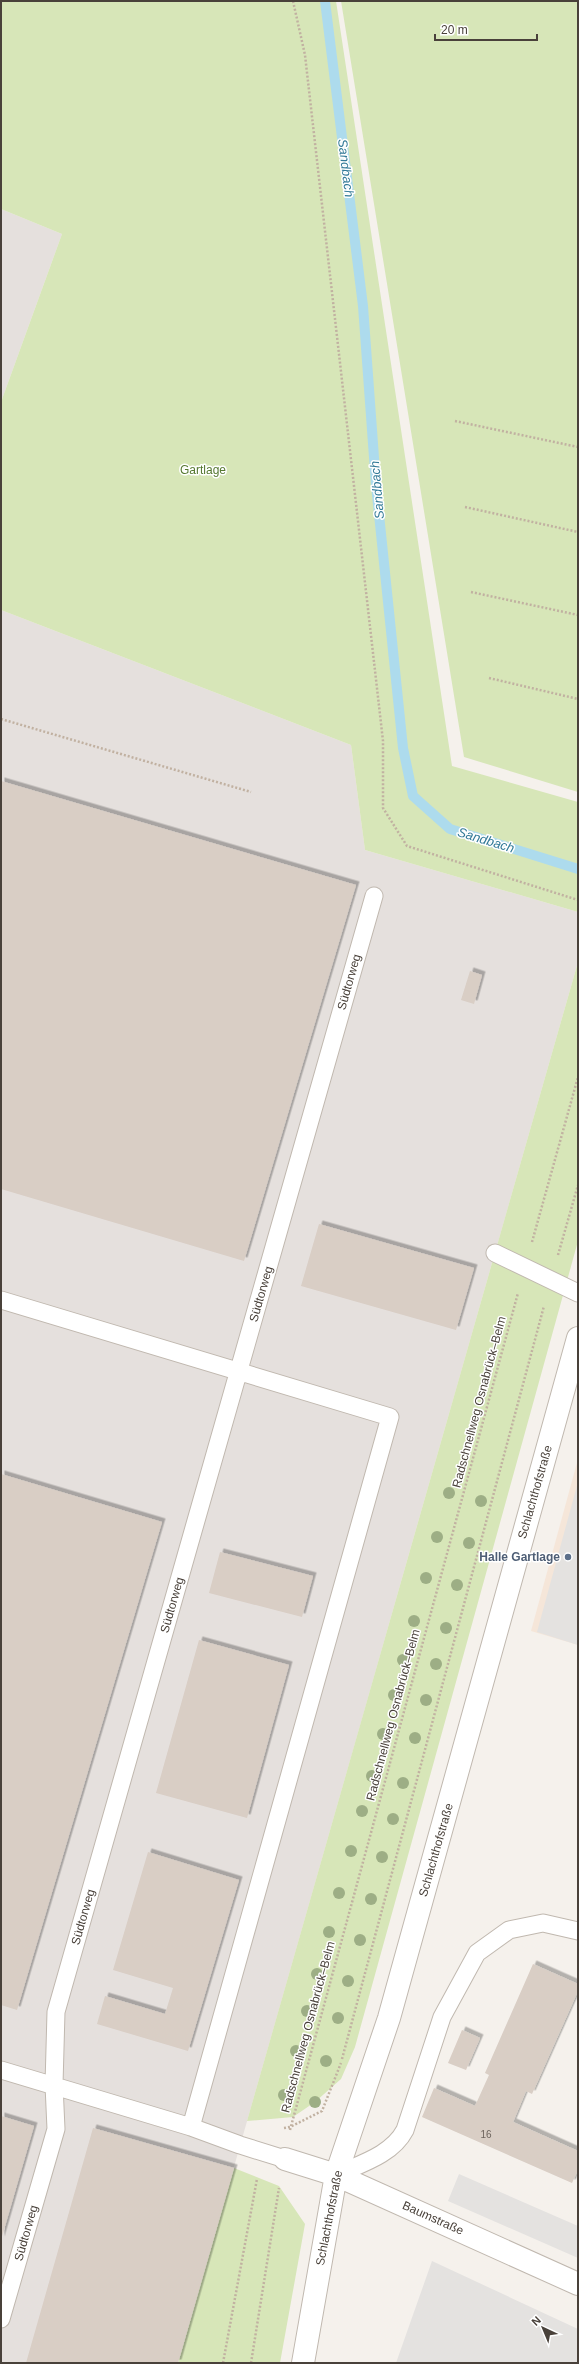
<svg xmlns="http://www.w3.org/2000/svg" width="579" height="2364" font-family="Helvetica,sans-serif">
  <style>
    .commercial { fill: #f5e6d9 }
    .industrial { fill: #e5e0dd }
    .green { fill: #d7e6b8 }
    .parking { fill: #e4e2e0 }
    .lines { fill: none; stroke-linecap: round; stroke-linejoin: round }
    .stream { stroke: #addbed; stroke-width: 10 }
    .building { fill: #d9cec5; filter: url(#shadow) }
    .lane-casing { stroke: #c0b8af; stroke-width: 19 }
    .street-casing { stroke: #c0b8af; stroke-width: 24 }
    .path { stroke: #c1b1a1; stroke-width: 2.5; stroke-dasharray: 2 2; stroke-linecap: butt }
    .lane { stroke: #fff; stroke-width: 17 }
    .street { stroke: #fff; stroke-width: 22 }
    .tree { fill: #9dae85 }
    .service-dot { fill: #5c6f8a; stroke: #fff; stroke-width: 1.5 }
    .labels { text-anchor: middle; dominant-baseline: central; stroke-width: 3; stroke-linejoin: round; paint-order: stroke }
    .number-label { font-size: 10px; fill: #6d645d }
    .park-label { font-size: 12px; fill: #557830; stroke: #fff }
    .street-label { font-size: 12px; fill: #49413a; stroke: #fff }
    .service-label { font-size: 12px; font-weight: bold; fill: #4e5e75; stroke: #fff; text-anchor: end }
    .water-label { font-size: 13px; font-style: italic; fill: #327a98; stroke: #fff }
  </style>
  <defs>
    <filter id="shadow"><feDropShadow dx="3.5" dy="-3.5" stdDeviation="0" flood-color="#0004"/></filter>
  </defs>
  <rect width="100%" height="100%" fill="#f5f1ec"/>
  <!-- commercial -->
  <path class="commercial" d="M578,1459V1645L531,1631Z"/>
  <!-- industrial -->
  <path class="industrial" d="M1,209L62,234L1,402Z
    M1,610L351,745L365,850L578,912V962L178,2363H1Z"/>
  <!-- green -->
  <path class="green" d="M1,1H336L452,766L578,802V912L365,850L351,745L1,610V402L62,234L1,209Z
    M341,1H578V792L464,757Z
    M578,962V1241L355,2047L341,2079L315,2102L293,2117L247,2121Z
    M234,2168L279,2186L305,2224L280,2363H178Z"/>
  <!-- parking -->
  <path class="parking" d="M578,1482V1645L537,1632Z
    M459,2174L578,2226V2258L448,2201Z
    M432,2261L578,2329V2363H396Z"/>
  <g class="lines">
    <!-- stream -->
    <path class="stream" d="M325,1L363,306L376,485L403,748L413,796L450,829L578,869"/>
  </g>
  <!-- building -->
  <path class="building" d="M1,781L356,885L244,1261L1,1189Z
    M470,971L482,975L474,1004L461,1000Z
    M319,1224L474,1268L456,1330L301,1286Z
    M1,1474L162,1522L17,2010L1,2005Z
    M220,1552L313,1576L302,1617L209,1593Z
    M199,1640L289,1665L247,1818L156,1793Z
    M148,1852L239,1880L188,2051L97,2024L105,1996L165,2014L173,1988L113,1970Z
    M533,1964L578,1984V1991L532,2094L526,2091L513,2122L578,2151V2170L572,2183L422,2117L434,2088L475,2106L489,2075L485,2073Z
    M462,2030L480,2038L466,2070L448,2063Z
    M1,2116L34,2126L1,2240Z
    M93,2128L234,2168L178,2363H26Z"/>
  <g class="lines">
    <defs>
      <path id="lane" d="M495,1253L578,1293
        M1,1300L390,1417L191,2127
        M1,2070L191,2127L240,2145L285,2159
        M336,2175C360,2164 392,2155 405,2130L442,2017L477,1953L509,1930L543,1923L578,1931
        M1,2319L56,2129L54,2085L56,2012L374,896"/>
      <path id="street" d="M285,2159L336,2175L578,2284
        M303,2363L336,2175L389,2018L578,1338"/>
    </defs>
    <!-- lane casing -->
    <use href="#lane" class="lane-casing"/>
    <!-- street casing -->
    <use href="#street" class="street-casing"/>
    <!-- path -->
    <path class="path" d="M293,1L305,55L383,741V808L407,846L578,900
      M455,421L578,447
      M465,507L578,532
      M471,592L578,615
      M489,678L578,699
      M1,719L251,792
      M532,1242L578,1077
      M558,1255L578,1185
      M342,2059L544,1306
      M284,2128L290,2127L322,2111L341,2063
      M290,2130L518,1293
      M223,2363L257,2179
      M251,2363L279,2188"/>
    <!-- lane -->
    <use href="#lane" class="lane"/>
    <!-- street -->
    <use href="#street" class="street"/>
  </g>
  <!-- trees -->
  <g class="tree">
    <circle cx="449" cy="1493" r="6"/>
    <circle cx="481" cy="1501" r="6"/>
    <circle cx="437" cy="1537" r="6"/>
    <circle cx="469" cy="1543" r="6"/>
    <circle cx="426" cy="1578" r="6"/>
    <circle cx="457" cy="1585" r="6"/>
    <circle cx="414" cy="1621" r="6"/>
    <circle cx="446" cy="1628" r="6"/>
    <circle cx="403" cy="1660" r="6"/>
    <circle cx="436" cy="1664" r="6"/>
    <circle cx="394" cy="1695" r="6"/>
    <circle cx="426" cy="1700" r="6"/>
    <circle cx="383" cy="1734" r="6"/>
    <circle cx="415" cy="1738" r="6"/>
    <circle cx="372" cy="1776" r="6"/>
    <circle cx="403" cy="1783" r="6"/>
    <circle cx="362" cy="1811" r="6"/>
    <circle cx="393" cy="1819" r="6"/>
    <circle cx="351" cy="1851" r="6"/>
    <circle cx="382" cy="1857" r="6"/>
    <circle cx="339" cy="1893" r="6"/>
    <circle cx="371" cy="1899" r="6"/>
    <circle cx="329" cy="1932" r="6"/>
    <circle cx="360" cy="1940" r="6"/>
    <circle cx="317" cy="1974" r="6"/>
    <circle cx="348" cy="1981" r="6"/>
    <circle cx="307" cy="2011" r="6"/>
    <circle cx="338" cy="2018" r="6"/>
    <circle cx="296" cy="2051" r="6"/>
    <circle cx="326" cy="2061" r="6"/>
    <circle cx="284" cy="2095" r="6"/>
    <circle cx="315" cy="2102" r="6"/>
  </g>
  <!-- markers -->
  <circle class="service-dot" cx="568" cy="1557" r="4"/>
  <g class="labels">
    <!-- number labels -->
    <g class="number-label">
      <text x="486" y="2134">16</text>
    </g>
    <!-- park labels -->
    <g class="park-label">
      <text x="203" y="470">Gartlage</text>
    </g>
    <!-- street labels -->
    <g class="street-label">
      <text transform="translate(349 982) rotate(-74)">Südtorweg</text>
      <text transform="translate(261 1294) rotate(-74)">Südtorweg</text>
      <text transform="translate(479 1402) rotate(-75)">Radschnellweg Osnabrück–Belm</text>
      <text transform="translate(535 1492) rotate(-74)">Schlachthofstraße</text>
      <text transform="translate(172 1605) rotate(-74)">Südtorweg</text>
      <text transform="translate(393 1715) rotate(-75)">Radschnellweg Osnabrück–Belm</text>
      <text transform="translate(436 1850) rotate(-74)">Schlachthofstraße</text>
      <text transform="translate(83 1917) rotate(-74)">Südtorweg</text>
      <text transform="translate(308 2027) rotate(-75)">Radschnellweg Osnabrück–Belm</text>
      <text transform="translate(329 2218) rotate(-79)">Schlachthofstraße</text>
      <text transform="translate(433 2218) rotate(24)">Baumstraße</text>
      <text transform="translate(26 2233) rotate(-74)">Südtorweg</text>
    </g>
    <!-- service labels -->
    <g class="service-label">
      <text x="560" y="1557">Halle Gartlage</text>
    </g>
    <!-- water labels -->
    <g class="water-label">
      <text transform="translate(346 168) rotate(83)">Sandbach</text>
      <text transform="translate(377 490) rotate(-95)">Sandbach</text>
      <text transform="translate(486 840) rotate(17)">Sandbach</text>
    </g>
  </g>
  <!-- border -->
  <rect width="579" height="2364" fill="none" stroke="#49413a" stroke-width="4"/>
  <!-- north arrow -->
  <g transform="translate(543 2328) rotate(316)" stroke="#ffffff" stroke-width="3" paint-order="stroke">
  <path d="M0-3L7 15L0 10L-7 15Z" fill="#49413a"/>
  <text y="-6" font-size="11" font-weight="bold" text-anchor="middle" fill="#49413a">N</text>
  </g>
  <!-- scale -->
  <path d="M435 34v6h102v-6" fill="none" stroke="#49413a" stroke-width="2"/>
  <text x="441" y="34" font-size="12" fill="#49413a" stroke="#ffffff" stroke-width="3" paint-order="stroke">20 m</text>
</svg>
